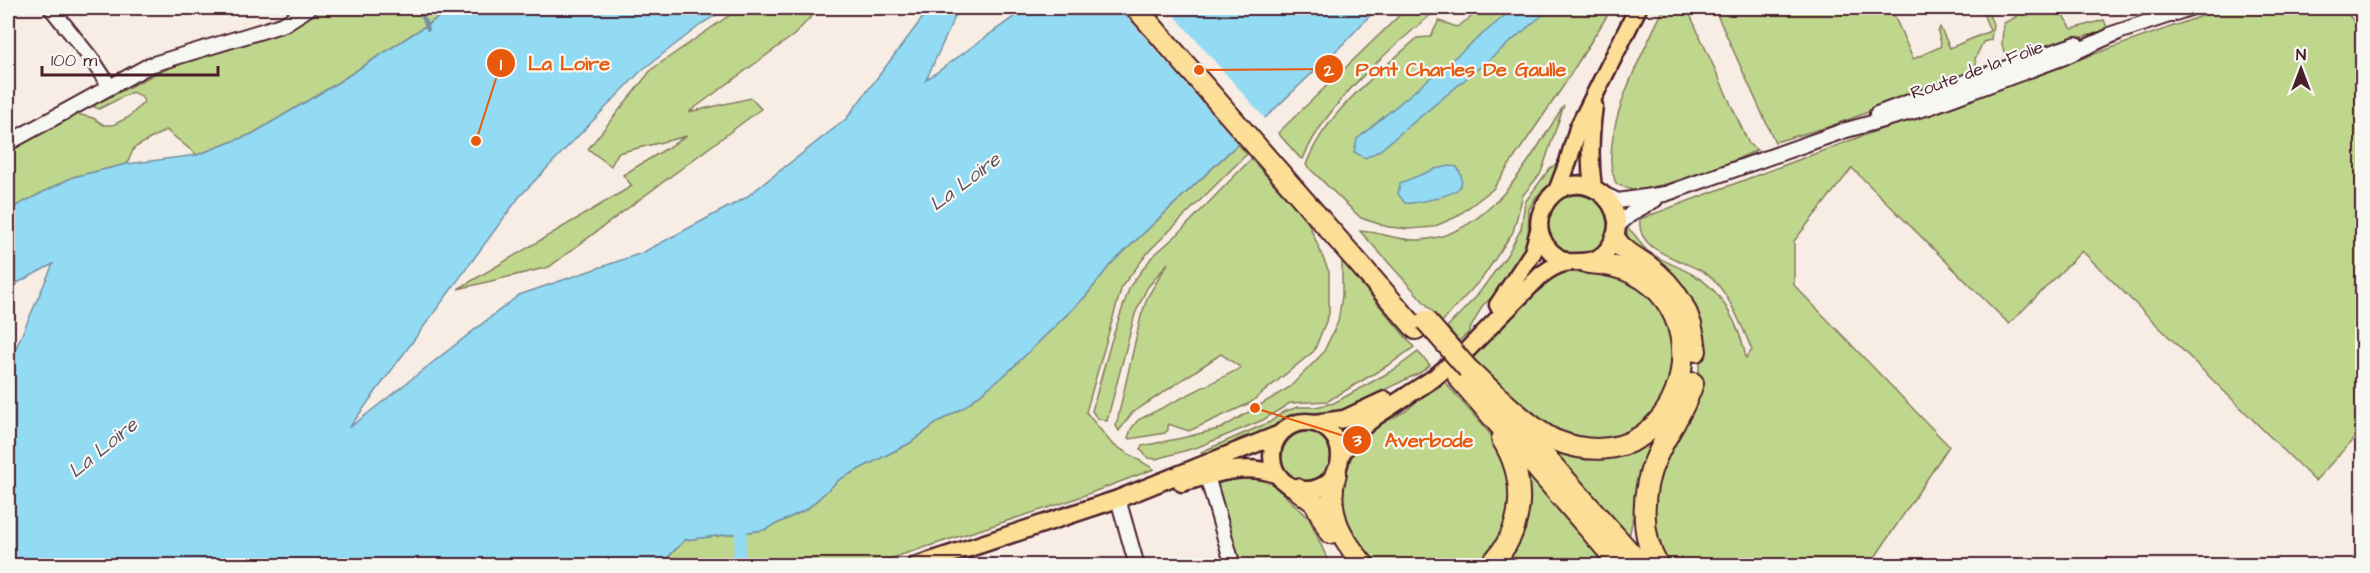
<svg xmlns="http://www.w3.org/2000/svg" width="2370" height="573" font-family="'Architects Daughter',sans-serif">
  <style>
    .green { fill: #bfd78d; stroke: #847b5c; stroke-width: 1.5 }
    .water { fill: #92dbf3; stroke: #7590a3; stroke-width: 1.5 }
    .pier { fill: #f8ede5 }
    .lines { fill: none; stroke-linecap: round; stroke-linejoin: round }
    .stream { stroke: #7590a3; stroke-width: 4 }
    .canal { stroke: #92dbf3; stroke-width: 12 }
    .minor-casing { stroke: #4a1f2b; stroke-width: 18 }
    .major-casing { stroke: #4a1f2b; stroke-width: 21 }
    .highway-casing { stroke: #4a1f2b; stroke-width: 24 }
    .minor { stroke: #f6f6f2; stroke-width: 14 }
    .major { stroke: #fcde96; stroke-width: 16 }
    .highway { stroke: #fcde96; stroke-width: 20 }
    .highway-bridge-casing { stroke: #4a1f2b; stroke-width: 24; stroke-linecap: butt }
    .highway-bridge { stroke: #fcde96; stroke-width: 20 }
    .labels { text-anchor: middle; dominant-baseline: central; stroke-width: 4.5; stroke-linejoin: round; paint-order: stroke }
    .street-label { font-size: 18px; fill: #4a1f2b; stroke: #f6f6f2 }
    .water-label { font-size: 20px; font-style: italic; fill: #5c4e5d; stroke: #f6f6f2 }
    .leader { fill: none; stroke: #e8590c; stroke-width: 2 }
    .callout-dot { fill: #e8590c; stroke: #f6f6f2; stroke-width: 2 }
    .mark-label { font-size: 18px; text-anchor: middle; font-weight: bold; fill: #fff }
    .callout-label { font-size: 20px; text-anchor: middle; font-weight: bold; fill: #e8590c; stroke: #f6f6f2; stroke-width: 4.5; stroke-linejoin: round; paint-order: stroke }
  </style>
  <rect width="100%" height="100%" fill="#f8ede5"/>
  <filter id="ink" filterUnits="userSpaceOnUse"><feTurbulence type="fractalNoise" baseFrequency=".0167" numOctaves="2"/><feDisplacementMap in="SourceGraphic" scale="12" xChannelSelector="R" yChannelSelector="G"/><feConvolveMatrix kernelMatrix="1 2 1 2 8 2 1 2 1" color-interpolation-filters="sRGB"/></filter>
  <g filter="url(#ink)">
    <!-- green -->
    <path class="green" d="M323,8H453L334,85L252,134L197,155L166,130L134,148L127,164L73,177L8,210V150L77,114L93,118L104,125H113L129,117L144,102L141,96L132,92L99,109L92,106L157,73L183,63L282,33Z
      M740,8H819L794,35L689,112L751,98L761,109L549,267L458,289L632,186L623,175L687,136L618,153L611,166L588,149L652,69Z
      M1407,8H1439C1392,47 1327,101 1303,159L1300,158L1278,133Z
      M1484,8H1612L1562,88L1493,189L1456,217L1433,227L1409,229L1388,227L1361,218L1306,165C1325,112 1377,75 1417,38L1430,37L1439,21L1457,27Z
      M1664,8H1687L1749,144L1757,150L1700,176L1635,191L1616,184C1614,177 1611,169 1611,162C1610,110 1643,53 1664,8Z
      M1714,8H1910L1894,15L1913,59L1940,47L1941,43L1938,32L1940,27L1950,48L1990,31L1981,8L1987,10L1993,24L1991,40L1983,42L1975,59L1978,71L1831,126L1775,142Z
      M2012,8H2058L2072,29L2104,20L2107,27L2102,32L2045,46L2012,58C1997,50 2003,36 2004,23L2016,17Z
      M2236,8H2342L2362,30V430L2315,481L2082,251L2009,324L1852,168L1794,241V285L1949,446L1870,565H1665L1651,528L1658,462L1693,399L1700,364L1697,328L1648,257L1628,238L1626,228C1636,231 1639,245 1648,251C1663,262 1681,267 1697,277C1723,292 1741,330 1746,358L1752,350C1742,326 1731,299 1714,280C1694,259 1635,257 1640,219L1865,135L2216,11Z
      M1564,105L1541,173L1523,195L1513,232L1483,277L1442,322L1360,231C1381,232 1398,241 1419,240C1491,236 1530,158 1564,105Z
      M1238,144L1247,154L1150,250L1122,286L1086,412L1112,444L1154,469L1069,501L870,565L660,566L685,540L764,530L807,509L840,479L910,443L938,422L963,408L1008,372L1086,296L1110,265Z
      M1251,159L1307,220L1329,272V314L1314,351L1250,403L1189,431L1168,424V430L1165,433L1130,439L1128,438L1131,429L1138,420L1241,368L1221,354L1132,413L1119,431L1116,426L1141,316L1148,296L1168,263L1147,288L1135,314L1107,421L1097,418L1092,411L1111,342L1130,286L1152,257L1179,233Z
      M1557,164L1563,166L1557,177L1536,197L1529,209L1528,243L1508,272L1502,289L1483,305L1468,333L1459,341L1447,327L1476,297L1507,255L1521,229L1525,202L1550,168Z
      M1547 225a30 30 0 1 1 60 0a30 30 0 1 1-60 0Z
      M1342,261L1414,347L1390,364L1328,401L1290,403L1263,420L1198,447L1156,459L1148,458L1140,449L1142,446L1182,438L1222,428L1290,387L1323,353L1338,322L1342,296Z
      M1565,271L1627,275C1635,284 1665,309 1668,318C1672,326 1678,354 1677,363C1676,369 1673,375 1671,380C1652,433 1603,452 1552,430C1534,423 1486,373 1471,356L1487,337L1552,276Z
      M1418,352L1430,365L1421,372L1376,394C1368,407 1335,417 1321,416C1311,415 1304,413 1294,415C1283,417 1280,426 1271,429C1255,436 1236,434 1226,450L1212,452L1204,459L1201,452L1270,422L1283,412L1298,407H1315L1334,403L1395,369Z
      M1442,379L1492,436L1507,457L1512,478L1508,531L1480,565H1376L1363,555L1348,528L1338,495L1341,483L1356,447L1376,427L1406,411Z
      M1282 457a25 25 0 1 1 50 0a25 25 0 1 1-50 0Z
      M1659,433L1637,494L1630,533L1625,536L1543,445C1594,456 1613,464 1659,433Z
      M1522,464L1606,560L1605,565L1495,566Z
      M1263,475L1309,518L1330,565H1238L1215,485L1236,476Z"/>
    <!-- water -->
    <path class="water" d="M453,8H727L703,23L641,71L520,196L349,428L519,295L642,253L745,198L846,119L930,8H959L926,80L1026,8H1377L1344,43L1110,265L1086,296L1008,372L963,408L938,422L910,443L840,479L807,509L764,530L685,540L660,565H8V359L15,350L53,264L8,288V210L73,177L127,164L197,155L252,134L334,85Z
      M1514,8H1551L1379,151L1365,158L1354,152L1357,139Z
      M1450,166L1457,167C1471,190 1451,194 1433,199C1423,201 1415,204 1405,203L1398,194L1400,183L1435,169Z"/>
    <!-- pier -->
    <path class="pier" d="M1119,8H1168L1267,121L1240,146Z"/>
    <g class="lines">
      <!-- stream -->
      <path class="stream" d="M419,8L428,29"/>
      <!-- canal -->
      <path class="canal" d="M738,566L743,518"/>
      <defs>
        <path id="minor" d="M51,8L93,61L110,87
          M2112,34L2190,8
          M1877,114L1925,96L2076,44
          M8,143L150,65L262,31L284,24L309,8
          M1603,194L1618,201L1665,194L1843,131L1929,107L2062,58L2119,32
          M1617,226L1632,213L1655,200
          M1207,476L1233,566
          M1118,499L1137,566"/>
        <path id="major" d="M1593,188C1589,160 1590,134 1594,106
          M1557,191L1568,162L1578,128L1638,8
          M1498,305L1533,252L1539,230
          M1272 456a34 34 0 1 1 68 0a34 34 0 1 1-68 0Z
          M1315,423L1344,419L1385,400
          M1340,456L1354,434L1376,416L1434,378L1467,350L1540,276C1548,270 1555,265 1565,263C1577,260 1588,265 1600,257C1611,249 1618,235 1617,221C1615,209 1609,198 1598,191C1553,163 1509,236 1567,262
          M1182,483C1214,474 1245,462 1278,475
          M915,566L1118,499L1280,434"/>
        <path id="highway" d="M1136,8L1416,329
          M1615,239C1623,251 1635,257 1647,265C1676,286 1693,315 1696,351
          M1468,369C1489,388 1532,431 1557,441C1695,493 1738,270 1588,263
          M1458,377L1621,566
          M1515,423L1642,566
          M1336,473C1325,511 1340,537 1365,566
          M1297,489L1315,503L1330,533
          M1489,566C1525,531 1528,481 1502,439
          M1658,566C1640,535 1641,490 1656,458C1668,431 1684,412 1693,383"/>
      </defs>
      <!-- minor casing -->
      <use href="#minor" class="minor-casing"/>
      <!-- major casing -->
      <use href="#major" class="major-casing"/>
      <!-- highway casing -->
      <use href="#highway" class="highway-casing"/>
      <!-- minor -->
      <use href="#minor" class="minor"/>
      <!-- major -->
      <use href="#major" class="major"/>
      <!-- highway -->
      <use href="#highway" class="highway"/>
      <defs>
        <path id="highway-bridge" d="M1426,321L1468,369"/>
      </defs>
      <!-- highway-bridge casing -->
      <use href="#highway-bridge" class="highway-bridge-casing"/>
      <!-- highway-bridge -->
      <use href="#highway-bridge" class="highway-bridge"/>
    </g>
  </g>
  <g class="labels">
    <!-- street labels -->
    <g class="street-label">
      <text transform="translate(1977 70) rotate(-20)">Route de la Folie</text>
    </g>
    <!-- water labels -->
    <g class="water-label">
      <text transform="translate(965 182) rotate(-37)">La Loire</text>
      <text transform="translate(103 448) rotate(-39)">La Loire</text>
    </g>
  </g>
  <!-- callouts -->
  <path class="leader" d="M476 141L501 63M1199 70L1329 69M1255 408L1357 440"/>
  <g class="callout-dot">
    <circle cx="476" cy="141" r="6"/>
    <circle cx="1199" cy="70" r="6"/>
    <circle cx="1255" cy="408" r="6"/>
    <circle cx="501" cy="63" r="15"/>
    <circle cx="1329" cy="69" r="15"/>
    <circle cx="1357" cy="440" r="15"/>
  </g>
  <g class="mark-label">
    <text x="501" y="70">1</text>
    <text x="1329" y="76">2</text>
    <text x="1357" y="446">3</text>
  </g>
  <g class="callout-label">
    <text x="569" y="70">La Loire</text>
    <text x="1461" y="76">Pont Charles De Gaulle</text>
    <text x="1429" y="447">Averbode</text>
  </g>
  <!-- margin -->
  <rect width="2370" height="573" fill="none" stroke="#f6f6f2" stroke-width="30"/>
  <rect x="15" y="15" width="2340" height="543" fill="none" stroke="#4a1f2b" stroke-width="2" filter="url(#ink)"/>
  <!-- north arrow -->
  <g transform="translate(2301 69)" stroke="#f6f6f2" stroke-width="4.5" paint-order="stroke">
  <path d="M0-4.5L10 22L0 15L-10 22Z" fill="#4a1f2b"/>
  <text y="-9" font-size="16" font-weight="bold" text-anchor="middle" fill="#4a1f2b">N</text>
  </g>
  <!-- scale -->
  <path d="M42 66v9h176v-9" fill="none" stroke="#4a1f2b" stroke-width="3"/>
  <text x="51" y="66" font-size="18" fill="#4a1f2b" stroke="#f6f6f2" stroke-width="4.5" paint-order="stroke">100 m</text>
</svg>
